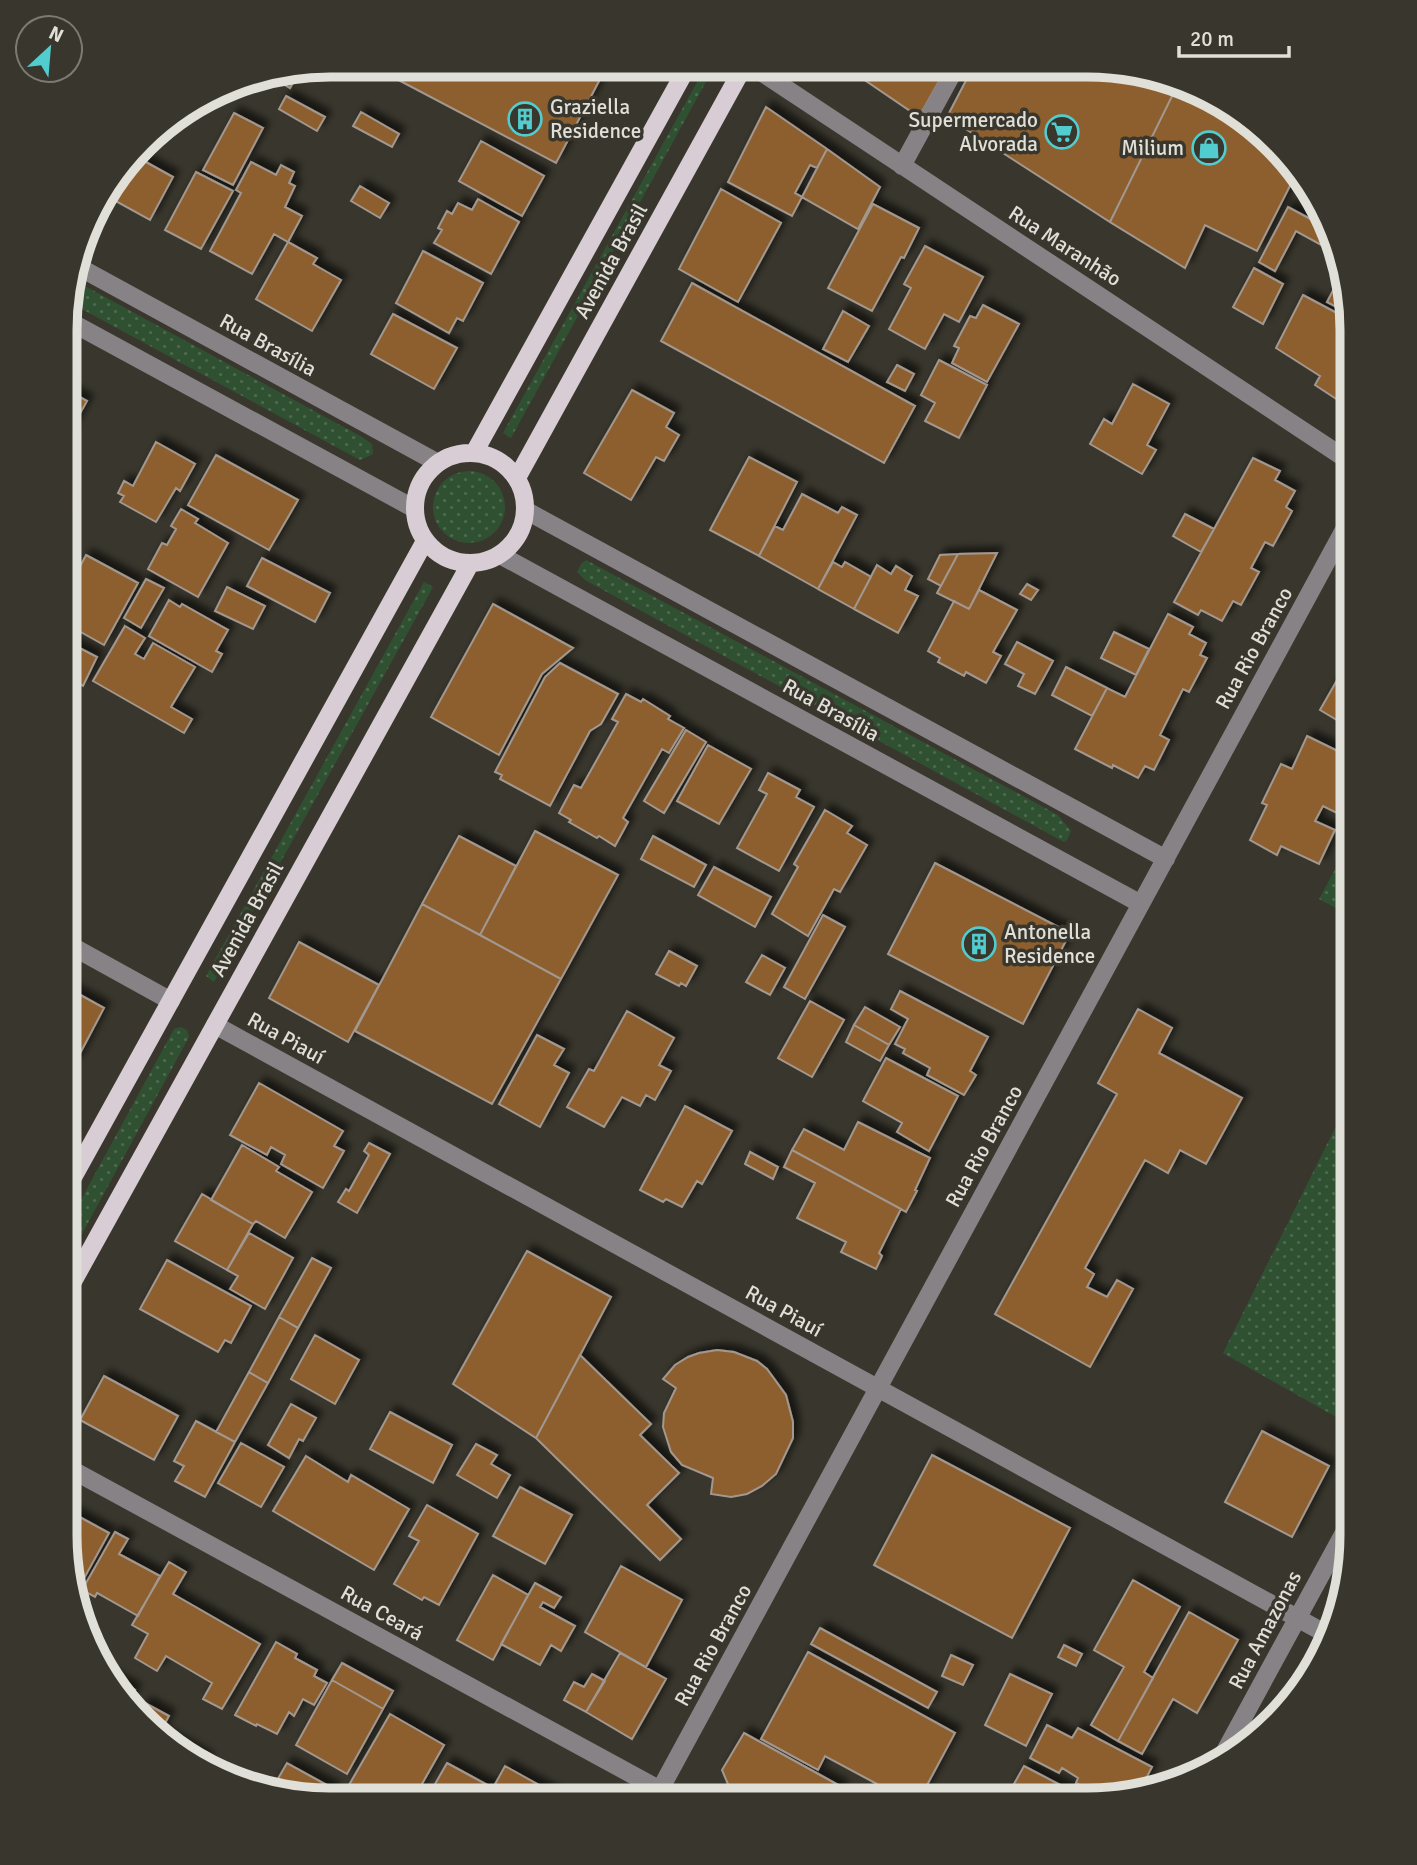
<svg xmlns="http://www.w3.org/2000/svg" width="1417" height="1865" font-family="Signika,sans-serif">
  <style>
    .grass { fill: url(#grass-dots) }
    .building { fill: #8d5e2f; stroke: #a2988f; stroke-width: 2; filter: url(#shadow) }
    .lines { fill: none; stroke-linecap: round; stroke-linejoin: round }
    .minor { stroke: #878285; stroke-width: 18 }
    .major { stroke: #d8cdd4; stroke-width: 18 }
    .labels { text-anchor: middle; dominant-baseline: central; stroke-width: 7; stroke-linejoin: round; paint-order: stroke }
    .poi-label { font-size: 21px; fill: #e0dfd8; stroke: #39372d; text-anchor: start }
    .street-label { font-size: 21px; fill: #e0dfd8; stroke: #39372d }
    .rim { fill: none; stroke: #e0dfd8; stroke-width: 9 }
  </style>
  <defs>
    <pattern id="grass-dots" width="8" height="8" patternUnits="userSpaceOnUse" patternTransform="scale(1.75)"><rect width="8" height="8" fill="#2f5132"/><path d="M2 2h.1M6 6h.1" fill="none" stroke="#4d6a4f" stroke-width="1.8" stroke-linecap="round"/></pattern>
    <filter id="shadow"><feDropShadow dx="6" dy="-6" stdDeviation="3.5" flood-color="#0009"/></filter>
  </defs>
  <rect width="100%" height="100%" fill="#39372d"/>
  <!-- grass -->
  <path class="grass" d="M706,66L714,67L511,438L503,433Z
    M72,279L362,437L372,444L373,454L360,460L67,301V295Z
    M433 507a36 36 0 1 1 72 0a36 36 0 1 1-72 0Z
    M586,560L1058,815L1071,831L1067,840L1064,842L1062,841L585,580L577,572L581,564Z
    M424,582L433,587L214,982L206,976Z
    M1352,838V917L1319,899Z
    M181,1027L187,1030L189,1037L65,1265V1229L174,1029Z
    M1352,1094V1426L1223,1353Z"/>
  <!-- building -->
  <path class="building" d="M332,65H364L358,79Z
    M392,65L607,66L556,163L387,74Z
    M844,66L947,67L919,117Z
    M973,67H1122L1179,82L1110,222L947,117Z
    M300,70L290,88L273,78L269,84L256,77Z
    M1179,82L1188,85L1248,119L1295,176L1257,251L1205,225L1185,268L1110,222Z
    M286,96L325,117L317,131L279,109Z
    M766,107L827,149L817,168L810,165L795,193L802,197L792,216L728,182Z
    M361,112L399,134L392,147L353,126Z
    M234,113L263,128L233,185L203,170Z
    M481,141L544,176L522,216L459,181Z
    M827,149L880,187L858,229L802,197Z
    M134,156L112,199L103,194Z
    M135,156L173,177L150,220L112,199Z
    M251,162L276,175L281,165L294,172L289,183L295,186L285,207L302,216L288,242L274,234L252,274L210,251L241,193L236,190Z
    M196,172L233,191L201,249L165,230Z
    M360,186L389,203L380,218L351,201Z
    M721,189L781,223L738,302L679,269Z
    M478,199L519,222L491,274L434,243L442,230L438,228L447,211L452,214L458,203L472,210Z
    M873,204L919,228L904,258L901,257L872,311L828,288Z
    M1288,207L1329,229L1334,252L1296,231L1275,271L1259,262Z
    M1323,210L1325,212L1329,229L1317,223Z
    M288,242L317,258L313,264L341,280L312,331L256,299Z
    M925,246L983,277L959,322L944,314L925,349L889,329L911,288L904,284Z
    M423,251L483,283L463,321L457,318L449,333L396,303Z
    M1254,268L1283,284L1263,324L1233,307Z
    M1340,277L1348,313L1327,302Z
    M692,283L915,406L884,463L661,341Z
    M1303,295L1350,320L1352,329V403L1350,408L1315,385L1320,376L1276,348Z
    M983,305L1019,324L987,382L952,363L959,348L954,346L970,316L976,318Z
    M843,311L869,326L848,362L823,349Z
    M393,314L457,348L434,389L371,354Z
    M939,360L987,385L959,438L925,421L935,403L921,395Z
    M897,365L914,374L905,391L887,382Z
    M1133,384L1169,404L1147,445L1156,450L1142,474L1090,444L1104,419L1112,424Z
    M67,390L87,401L67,437Z
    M632,390L674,413L666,427L679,435L664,461L656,457L631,500L584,473Z
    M156,442L195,464L180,491L176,488L156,522L120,502L124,496L118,493L124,481L133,486Z
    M216,455L298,500L269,550L188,505Z
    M749,457L797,482L759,556L710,530Z
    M1253,458L1280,471L1275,480L1295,491L1286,507L1292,511L1273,546L1265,542L1251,568L1259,572L1241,605L1233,601L1222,621L1201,610L1198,615L1174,602Z
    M802,494L838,513L842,507L857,515L818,589L759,556L775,526L783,530Z
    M181,509L198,519L195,523L228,543L198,597L148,569L162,543L167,545L176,529L171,526Z
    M1185,514L1214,529L1201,552L1173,536Z
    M997,553L969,609L937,593L958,554Z
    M958,554L941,586L928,579L940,555Z
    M86,555L138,583L104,645L70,626L73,621L66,618L67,591Z
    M262,558L330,593L315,622L247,586Z
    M833,562L842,567L845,562L871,577L854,609L818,589Z
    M877,565L891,574L896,566L912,576L905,590L918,596L898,633L854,609Z
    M146,579L164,588L141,628L124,618Z
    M1027,584L1038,590L1031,600L1020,594Z
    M227,587L265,606L253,629L215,611Z
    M979,590L1017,610L993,652L1001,656L986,683L966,672L964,676L938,662L940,658L928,651L954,601L969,609Z
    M169,600L180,607L182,604L228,630L216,651L222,654L212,672L149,636Z
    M493,604L573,648L542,674L499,755L431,717Z
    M1168,614L1193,627L1189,634L1206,643L1200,655L1207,658L1189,692L1183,689L1160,735L1169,740L1154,770L1145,766L1138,778L1113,765L1112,768L1075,749L1107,688L1125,697Z
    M125,626L145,638L135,654L144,659L153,643L195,667L171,707L192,719L184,733L93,681Z
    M1114,632L1149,649L1136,675L1101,658Z
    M66,641L97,657L83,686L66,677Z
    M1017,642L1053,661L1035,694L1018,686L1024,674L1005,664Z
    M1348,661L1352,663V729L1320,710Z
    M560,663L618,694L601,724L590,731L550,806L500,779L502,775L495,772L545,677Z
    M1066,667L1107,688L1092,716L1052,695Z
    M626,694L641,702L643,699L670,716L668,719L684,728L669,753L662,749L623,818L628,822L615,846L599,836L597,838L569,822L571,820L559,813L574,785L581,788L618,722L612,719Z
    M686,730L706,742L664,813L644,801Z
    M1307,736L1346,755L1339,769L1352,775V798L1343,816L1323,806L1315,821L1335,830L1319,864L1281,846L1277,855L1250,840L1267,805L1262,803L1281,764L1292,769Z
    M708,745L751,769L719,824L677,801Z
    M768,773L800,790L796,797L814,807L779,871L737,848L767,794L759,790Z
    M825,810L852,826L847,833L867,845L840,892L834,889L808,936L772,914L798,867L794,864Z
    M535,831L618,875L561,979L480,935Z
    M459,836L516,866L480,935L422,904Z
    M653,836L706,865L694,887L641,859Z
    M935,863L1070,933L1023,1024L888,954Z
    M714,867L771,897L755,927L698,895Z
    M422,904L561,979L492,1104L355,1031Z
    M823,915L845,927L805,999L784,987Z
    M299,942L379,985L348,1042L269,998Z
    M669,951L697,966L686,986L681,983L679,986L656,974Z
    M762,955L785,968L770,995L746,982Z
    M66,987L104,1008L75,1063L66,1057Z
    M900,991L988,1037L970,1071L976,1075L964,1095L927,1075L930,1068L903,1053L905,1049L895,1044L908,1019L891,1009Z
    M810,1001L844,1020L812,1077L778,1058Z
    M865,1007L900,1027L889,1045L854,1025Z
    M1138,1009L1172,1028L1159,1053L1242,1098L1206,1164L1180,1150L1168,1173L1145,1160L1085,1268L1094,1274L1087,1287L1107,1297L1117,1280L1133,1289L1090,1367L995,1314L1117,1094L1098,1083Z
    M627,1011L674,1038L659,1065L671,1071L655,1100L646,1095L640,1106L622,1097L604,1127L567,1107L589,1069L594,1071Z
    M854,1025L889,1045L880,1061L846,1042Z
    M537,1035L564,1049L554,1065L569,1073L540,1127L499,1104Z
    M886,1058L958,1096L929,1151L897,1132L902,1123L863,1101Z
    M259,1083L343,1131L334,1146L344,1151L323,1188L281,1164L285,1155L271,1147L267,1155L230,1135Z
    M685,1106L732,1131L702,1184L697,1181L682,1207L666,1199L663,1202L640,1190Z
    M858,1122L930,1158L915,1190L917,1191L906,1212L792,1150L804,1129L844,1150Z
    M369,1143L390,1154L357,1213L338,1202L346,1189L349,1191L369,1155L364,1151Z
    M242,1145L279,1167L276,1171L312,1192L285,1238L256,1221L253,1224L211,1200Z
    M792,1150L901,1209L879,1253L882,1256L876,1269L841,1252L846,1242L797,1218L815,1183L784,1167Z
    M750,1152L778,1167L773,1179L745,1164Z
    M202,1194L253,1224L227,1270L175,1241Z
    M249,1233L293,1258L265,1309L230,1289L238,1276L227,1270Z
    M527,1251L611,1297L536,1438L453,1384Z
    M312,1258L331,1268L298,1328L279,1317Z
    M167,1260L251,1306L231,1343L225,1340L218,1352L140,1309Z
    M279,1317L298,1328L268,1383L249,1372Z
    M315,1335L359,1360L335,1404L291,1379Z
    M717,1350L734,1352L757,1361L767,1369L786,1395L793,1422V1438L776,1474L762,1486L747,1494L731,1497L711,1494L713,1478L682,1465L671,1452L663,1427L664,1413L676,1388L663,1379L675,1365L688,1357L699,1353Z
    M580,1355L651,1424L640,1435L679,1473L647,1505L681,1539L660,1560L536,1438Z
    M249,1372L268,1383L235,1442L216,1432Z
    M104,1376L178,1416L154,1460L80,1420Z
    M291,1404L316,1418L303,1441L299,1439L289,1458L268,1445Z
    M390,1412L452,1445L433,1483L370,1449Z
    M196,1421L235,1442L205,1497L175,1481L184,1466L174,1461Z
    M1262,1431L1329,1466L1292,1537L1225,1502Z
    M241,1443L284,1467L261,1507L218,1483Z
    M476,1444L497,1455L491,1464L510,1475L497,1498L457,1475Z
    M932,1455L1070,1528L1012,1638L874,1565Z
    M306,1456L348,1482L351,1475L409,1509L374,1570L273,1511Z
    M520,1487L572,1515L545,1564L493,1536Z
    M427,1505L478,1534L439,1605L424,1597L422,1600L394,1584L419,1541L409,1536Z
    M65,1509L109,1533L82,1582L75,1578L65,1536Z
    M115,1532L128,1539L119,1554L160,1576L138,1616L97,1593L95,1597L82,1590Z
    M169,1562L186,1572L173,1594L260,1644L222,1709L203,1699L212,1683L166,1656L157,1671L135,1658L148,1634L132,1625Z
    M621,1566L682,1600L646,1667L585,1632Z
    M493,1575L528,1595L493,1660L457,1640Z
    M1133,1580L1180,1607L1144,1672L1153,1678L1118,1741L1091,1725L1124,1667L1094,1650Z
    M535,1583L561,1597L554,1608L543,1602L540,1607L575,1626L561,1651L551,1645L540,1665L501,1644Z
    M1189,1612L1238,1640L1197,1713L1173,1699L1142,1754L1118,1741Z
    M820,1628L937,1692L928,1708L811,1644Z
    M276,1642L297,1654L295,1658L317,1670L314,1676L327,1683L314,1705L303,1699L294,1716L289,1712L277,1734L257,1724L256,1726L235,1715Z
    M1064,1645L1082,1654L1076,1666L1058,1657Z
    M808,1652L955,1733L919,1800H869L877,1784L825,1756L818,1770L761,1739Z
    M620,1653L666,1679L632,1739L586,1712Z
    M951,1655L973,1665L963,1685L942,1676Z
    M342,1663L393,1691L383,1709L332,1680Z
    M106,1674L135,1690L127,1705Z
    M592,1674L605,1681L586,1712L564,1700L574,1682L584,1687Z
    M1010,1674L1052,1694L1026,1746L985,1725Z
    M332,1680L383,1709L347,1774L296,1745Z
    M145,1703L169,1716L160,1732L208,1759L206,1764L182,1755L137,1716Z
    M390,1714L444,1745L414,1798H371L349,1785Z
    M1047,1725L1072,1738L1078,1728L1152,1767L1141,1788L1102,1797L1076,1783L1078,1778L1062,1768L1059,1773L1030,1758Z
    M744,1733L842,1787L835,1800L749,1799L730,1789L722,1770Z
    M287,1763L334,1789L330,1798H295L272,1789Z
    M447,1763L493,1788L487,1799L461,1798L435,1784Z
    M505,1766L564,1799H487Z
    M1024,1766L1089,1800H1048L1038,1794L1034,1800H1005Z"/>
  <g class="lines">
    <!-- minor -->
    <path class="minor" d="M752,66L1352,463
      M902,166L956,67
      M77,266L438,463
      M67,320L413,508
      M525,510L1166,859
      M500,555L1141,904
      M66,943L171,1001
      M215,1025L1330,1636
      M65,1466L677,1799
      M1218,1764L1352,1518
      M655,1799L1352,515"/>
    <!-- major -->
    <path class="major" d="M474,453L688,66
      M415 508a55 55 0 1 1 110 0a55 55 0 1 1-110 0Z
      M517,478L744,66
      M65,1192L425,541
      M65,1296L470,564"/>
  </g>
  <!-- icons -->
  <defs>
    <symbol id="building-ring" viewBox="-11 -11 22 22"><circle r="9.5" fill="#39372d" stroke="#52cdcf" stroke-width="1.5"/><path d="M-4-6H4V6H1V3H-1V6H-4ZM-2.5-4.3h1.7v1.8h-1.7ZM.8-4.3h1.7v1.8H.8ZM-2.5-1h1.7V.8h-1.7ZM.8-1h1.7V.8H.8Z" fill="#52cdcf"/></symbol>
    <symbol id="supermarket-ring" viewBox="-11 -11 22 22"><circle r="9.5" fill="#39372d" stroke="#52cdcf" stroke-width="1.5"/><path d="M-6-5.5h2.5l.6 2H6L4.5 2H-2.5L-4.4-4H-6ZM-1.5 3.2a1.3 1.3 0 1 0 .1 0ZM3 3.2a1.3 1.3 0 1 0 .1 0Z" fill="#52cdcf"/></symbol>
    <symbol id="shop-ring" viewBox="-11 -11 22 22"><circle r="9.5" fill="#39372d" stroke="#52cdcf" stroke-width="1.5"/><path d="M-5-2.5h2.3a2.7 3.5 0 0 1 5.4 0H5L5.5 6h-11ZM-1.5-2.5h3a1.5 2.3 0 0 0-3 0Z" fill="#52cdcf"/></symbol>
  </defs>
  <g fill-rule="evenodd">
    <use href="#building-ring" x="506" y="100" width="38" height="38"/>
    <use href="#supermarket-ring" x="1043" y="113" width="38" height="38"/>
    <use href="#shop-ring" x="1190" y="129" width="38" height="38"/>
    <use href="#building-ring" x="960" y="925" width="38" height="38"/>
  </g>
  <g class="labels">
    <!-- poi labels -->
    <g class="poi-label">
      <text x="550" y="107">Graziella<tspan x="550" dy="24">Residence</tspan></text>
      <text x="1038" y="120" text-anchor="end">Supermercado<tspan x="1038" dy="24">Alvorada</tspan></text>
      <text x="1184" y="148" text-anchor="end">Milium</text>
      <text x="1004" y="932">Antonella<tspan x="1004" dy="24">Residence</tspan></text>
    </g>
    <!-- street labels -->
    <g class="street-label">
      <text transform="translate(1065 246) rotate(33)">Rua Maranhão</text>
      <text transform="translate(611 261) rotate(-61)">Avenida Brasil</text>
      <text transform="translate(268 345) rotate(29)">Rua Brasília</text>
      <text transform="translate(1254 648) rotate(-61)">Rua Rio Branco</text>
      <text transform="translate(831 710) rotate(29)">Rua Brasília</text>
      <text transform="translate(247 919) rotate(-61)">Avenida Brasil</text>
      <text transform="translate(286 1038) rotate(29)">Rua Piauí</text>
      <text transform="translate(984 1146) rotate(-61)">Rua Rio Branco</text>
      <text transform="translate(784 1311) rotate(29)">Rua Piauí</text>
      <text transform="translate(382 1613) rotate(29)">Rua Ceará</text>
      <text transform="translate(1265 1630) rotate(-62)">Rua Amazonas</text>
      <text transform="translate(713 1645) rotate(-61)">Rua Rio Branco</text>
    </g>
  </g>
  <!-- crop -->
  <path d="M0 0H1417V1865H0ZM330 77H1087A253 253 0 0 1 1340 330V1535A253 253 0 0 1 1087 1788H330A253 253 0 0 1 77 1535V330A253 253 0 0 1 330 77Z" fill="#39372d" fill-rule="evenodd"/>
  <path class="rim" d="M330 77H1087A253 253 0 0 1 1340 330V1535A253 253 0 0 1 1087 1788H330A253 253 0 0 1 77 1535V330A253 253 0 0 1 330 77Z"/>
  <!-- north arrow -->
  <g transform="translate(49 49) rotate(26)"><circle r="33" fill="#39372d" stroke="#7c7a71" stroke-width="2"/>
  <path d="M0-5L12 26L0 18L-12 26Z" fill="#52cdcf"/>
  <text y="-10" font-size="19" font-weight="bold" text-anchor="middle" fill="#e0dfd8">N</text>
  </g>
  <!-- scale -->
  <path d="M1179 46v10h110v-10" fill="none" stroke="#e0dfd8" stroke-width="3.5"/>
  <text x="1190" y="46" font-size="21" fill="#e0dfd8" stroke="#39372d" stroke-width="5" paint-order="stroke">20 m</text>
</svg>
